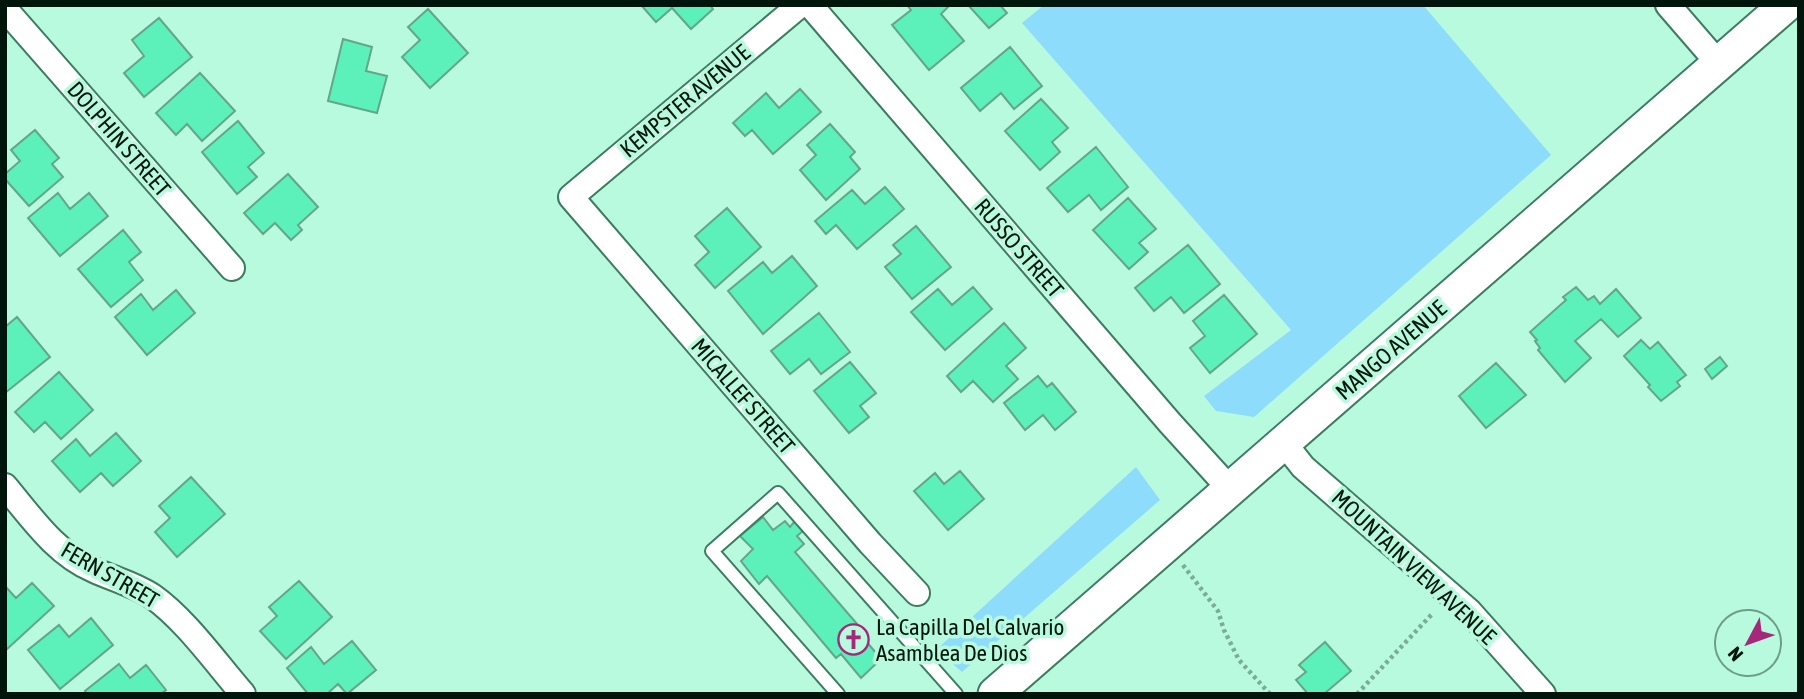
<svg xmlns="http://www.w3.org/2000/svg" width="1804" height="699" font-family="'Asap Condensed',sans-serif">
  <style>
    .water { fill: #8ddcfb }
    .building { fill: #5cf0ba; stroke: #65a58a; stroke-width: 2 }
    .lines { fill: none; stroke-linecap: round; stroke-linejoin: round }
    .lane-casing { stroke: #3d7c63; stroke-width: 16 }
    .street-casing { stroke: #3d7c63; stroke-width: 28 }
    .secondary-casing { stroke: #3d7c63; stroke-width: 37 }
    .path { stroke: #7aad97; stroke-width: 4.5; stroke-dasharray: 3.5 3.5; stroke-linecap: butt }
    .lane { stroke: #fff; stroke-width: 12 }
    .street { stroke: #fff; stroke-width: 24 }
    .secondary { stroke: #fff; stroke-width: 33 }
    .labels { text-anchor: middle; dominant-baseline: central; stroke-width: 7; stroke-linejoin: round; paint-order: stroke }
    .street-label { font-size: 23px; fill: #00150c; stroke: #b8fadd }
    .poi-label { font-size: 23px; fill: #00150c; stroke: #b8fadd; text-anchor: start }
  </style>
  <rect width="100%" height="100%" fill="#b8fadd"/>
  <!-- water -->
  <path class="water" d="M1044,5H1423L1551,155L1254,417L1216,411L1204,396L1291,330L1022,23Z
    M1136,467L1160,500L962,672L936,650Z"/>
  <!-- building -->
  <path class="building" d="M641,5H710L713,9L691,29L672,8L656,22Z
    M907,5H950L941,14L964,41L929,70L892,25L911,10Z
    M968,5H1000L1007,13L989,28Z
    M428,9L468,53L430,88L402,57L420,40L408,27Z
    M159,18L192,57L144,97L124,73L144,56L132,40Z
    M343,39L372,47L366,71L387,76L377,113L328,101Z
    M1010,47L1042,86L1014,109L1001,93L980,111L961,88Z
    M200,73L235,111L202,141L187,124L176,135L156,113Z
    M800,89L821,112L773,154L752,130L745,136L733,123L766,93L779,108Z
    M1041,99L1068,128L1052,142L1060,152L1040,170L1005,131Z
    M238,121L264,153L248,167L257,177L237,194L202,152Z
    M830,124L855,152L850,157L860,169L826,200L800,170L816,155L807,145Z
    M35,130L59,158L52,164L63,177L29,206L5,179V174L20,161L11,150Z
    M1096,147L1128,187L1101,210L1089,195L1068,212L1047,188Z
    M288,174L318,207L298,225L302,230L291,240L275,223L263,234L244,213Z
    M885,187L904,209L857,249L836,225L826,234L815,221L852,190L865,204Z
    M58,193L70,209L89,193L108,216L60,256L28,218Z
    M1128,198L1156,229L1139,243L1148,252L1129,269L1093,230Z
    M727,208L761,247L715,288L695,265L709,252L695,236Z
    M916,226L951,267L912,299L885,267L901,254L893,245Z
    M123,230L141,252L129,262L143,280L111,307L78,269Z
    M1188,245L1220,284L1184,313L1171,297L1154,311L1135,288Z
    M792,256L817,286L763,334L728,291L763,262L772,273Z
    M973,287L992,309L945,350L911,312L938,289L952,305Z
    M1576,287L1588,300L1594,296L1600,304L1616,289L1641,318L1618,337L1601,319L1575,341L1591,358L1565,382L1538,350L1540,348L1535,341L1537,340L1530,332L1566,300L1563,297Z
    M176,290L195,313L147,355L115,317L141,294L153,310Z
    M1224,295L1257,334L1210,373L1190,348L1205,336L1193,321Z
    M819,313L850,352L821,374L809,359L790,374L771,351Z
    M17,317L50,357L5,393V327Z
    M1004,323L1026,348L1006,366L1018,379L993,402L973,381L961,392L947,376Z
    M1641,340L1650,349L1658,342L1686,375L1677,382L1680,386L1661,401L1648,387L1650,385L1624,356Z
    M1720,357L1727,366L1712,379L1705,369Z
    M850,362L876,393L860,406L869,417L849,433L814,391Z
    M1496,363L1526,395L1486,428L1459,396Z
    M59,372L93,410L61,439L45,422L34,432L15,412Z
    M1038,376L1047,387L1052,383L1076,412L1055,430L1043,415L1025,430L1004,403Z
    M116,433L141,461L113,486L101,473L80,492L52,461L76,439L90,456Z
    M960,471L984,499L948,530L914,491L935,473L944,484Z
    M191,477L225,514L177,557L155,532L170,518L159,506Z
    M763,517L773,530L785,521L790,527L795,521L804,530L797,536L804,544L795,552L864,632L861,635L881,659L861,678L841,654L836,658L767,576L759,584L741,561L753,549L740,536Z
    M299,581L332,617L286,659L260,631L277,616L269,607Z
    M32,583L54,606L7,649L5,647V586L16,598Z
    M91,618L113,645L60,689L28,650L59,625L69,637Z
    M352,641L376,670L347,694L338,684L327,694H308L287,668L311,647L324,664Z
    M1325,642L1351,671L1324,694H1308L1296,680L1306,672L1299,665Z
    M119,664L130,678L146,665L166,690L161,694H87L85,691Z"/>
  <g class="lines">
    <defs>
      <path id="lane" d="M838,694L712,551L778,493L956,694"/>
      <path id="street" d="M800,5L571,197L870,543L917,593
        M810,5L1170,423L1230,489
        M1668,5L1719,64
        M5,9L232,268
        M1284,443L1303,467L1469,611L1543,694
        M5,486C31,517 56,554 94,570C113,579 134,584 152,596C185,619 216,663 243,694"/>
      <path id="secondary" d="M995,694L1786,5"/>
    </defs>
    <!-- lane casing -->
    <use href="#lane" class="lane-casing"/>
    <!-- street casing -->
    <use href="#street" class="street-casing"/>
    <!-- secondary casing -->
    <use href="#secondary" class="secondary-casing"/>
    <!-- path -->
    <path class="path" d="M1183,565L1218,611L1224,630L1239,660L1270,694
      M1357,694L1433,613"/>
    <!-- lane -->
    <use href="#lane" class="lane"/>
    <!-- street -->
    <use href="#street" class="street"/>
    <!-- secondary -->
    <use href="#secondary" class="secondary"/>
  </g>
  <!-- icons -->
  <defs>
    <symbol id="church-ring" viewBox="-11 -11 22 22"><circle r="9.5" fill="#b8fadd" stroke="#a5287a" stroke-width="1.5"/><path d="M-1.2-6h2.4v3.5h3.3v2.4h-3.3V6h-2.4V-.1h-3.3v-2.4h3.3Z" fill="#a5287a"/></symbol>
  </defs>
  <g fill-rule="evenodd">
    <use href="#church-ring" x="836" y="622" width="35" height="35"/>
  </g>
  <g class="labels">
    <!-- street labels -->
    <g class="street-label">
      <text transform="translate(685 101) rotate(-40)">KEMPSTER AVENUE</text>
      <text transform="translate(119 139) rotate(49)">DOLPHIN STREET</text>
      <text transform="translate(1019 248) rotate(49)">RUSSO STREET</text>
      <text transform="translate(1391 350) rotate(-41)">MANGO AVENUE</text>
      <text transform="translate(743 396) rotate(49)">MICALLEF STREET</text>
      <text transform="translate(1414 567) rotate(43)">MOUNTAIN VIEW AVENUE</text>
      <text transform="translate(110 575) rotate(30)">FERN STREET</text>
    </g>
    <!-- poi labels -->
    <g class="poi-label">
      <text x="876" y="627">La Capilla Del Calvario<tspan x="876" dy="26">Asamblea De Dios</tspan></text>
    </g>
  </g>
  <!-- border -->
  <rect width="1804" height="699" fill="none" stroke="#00150c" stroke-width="14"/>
  <!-- north arrow -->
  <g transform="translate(1748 643) rotate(229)"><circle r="33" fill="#b8fadd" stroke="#6e9e89" stroke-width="2"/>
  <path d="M0-5L12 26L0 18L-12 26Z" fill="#a5287a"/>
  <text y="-10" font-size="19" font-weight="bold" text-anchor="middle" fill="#00150c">N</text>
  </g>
</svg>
